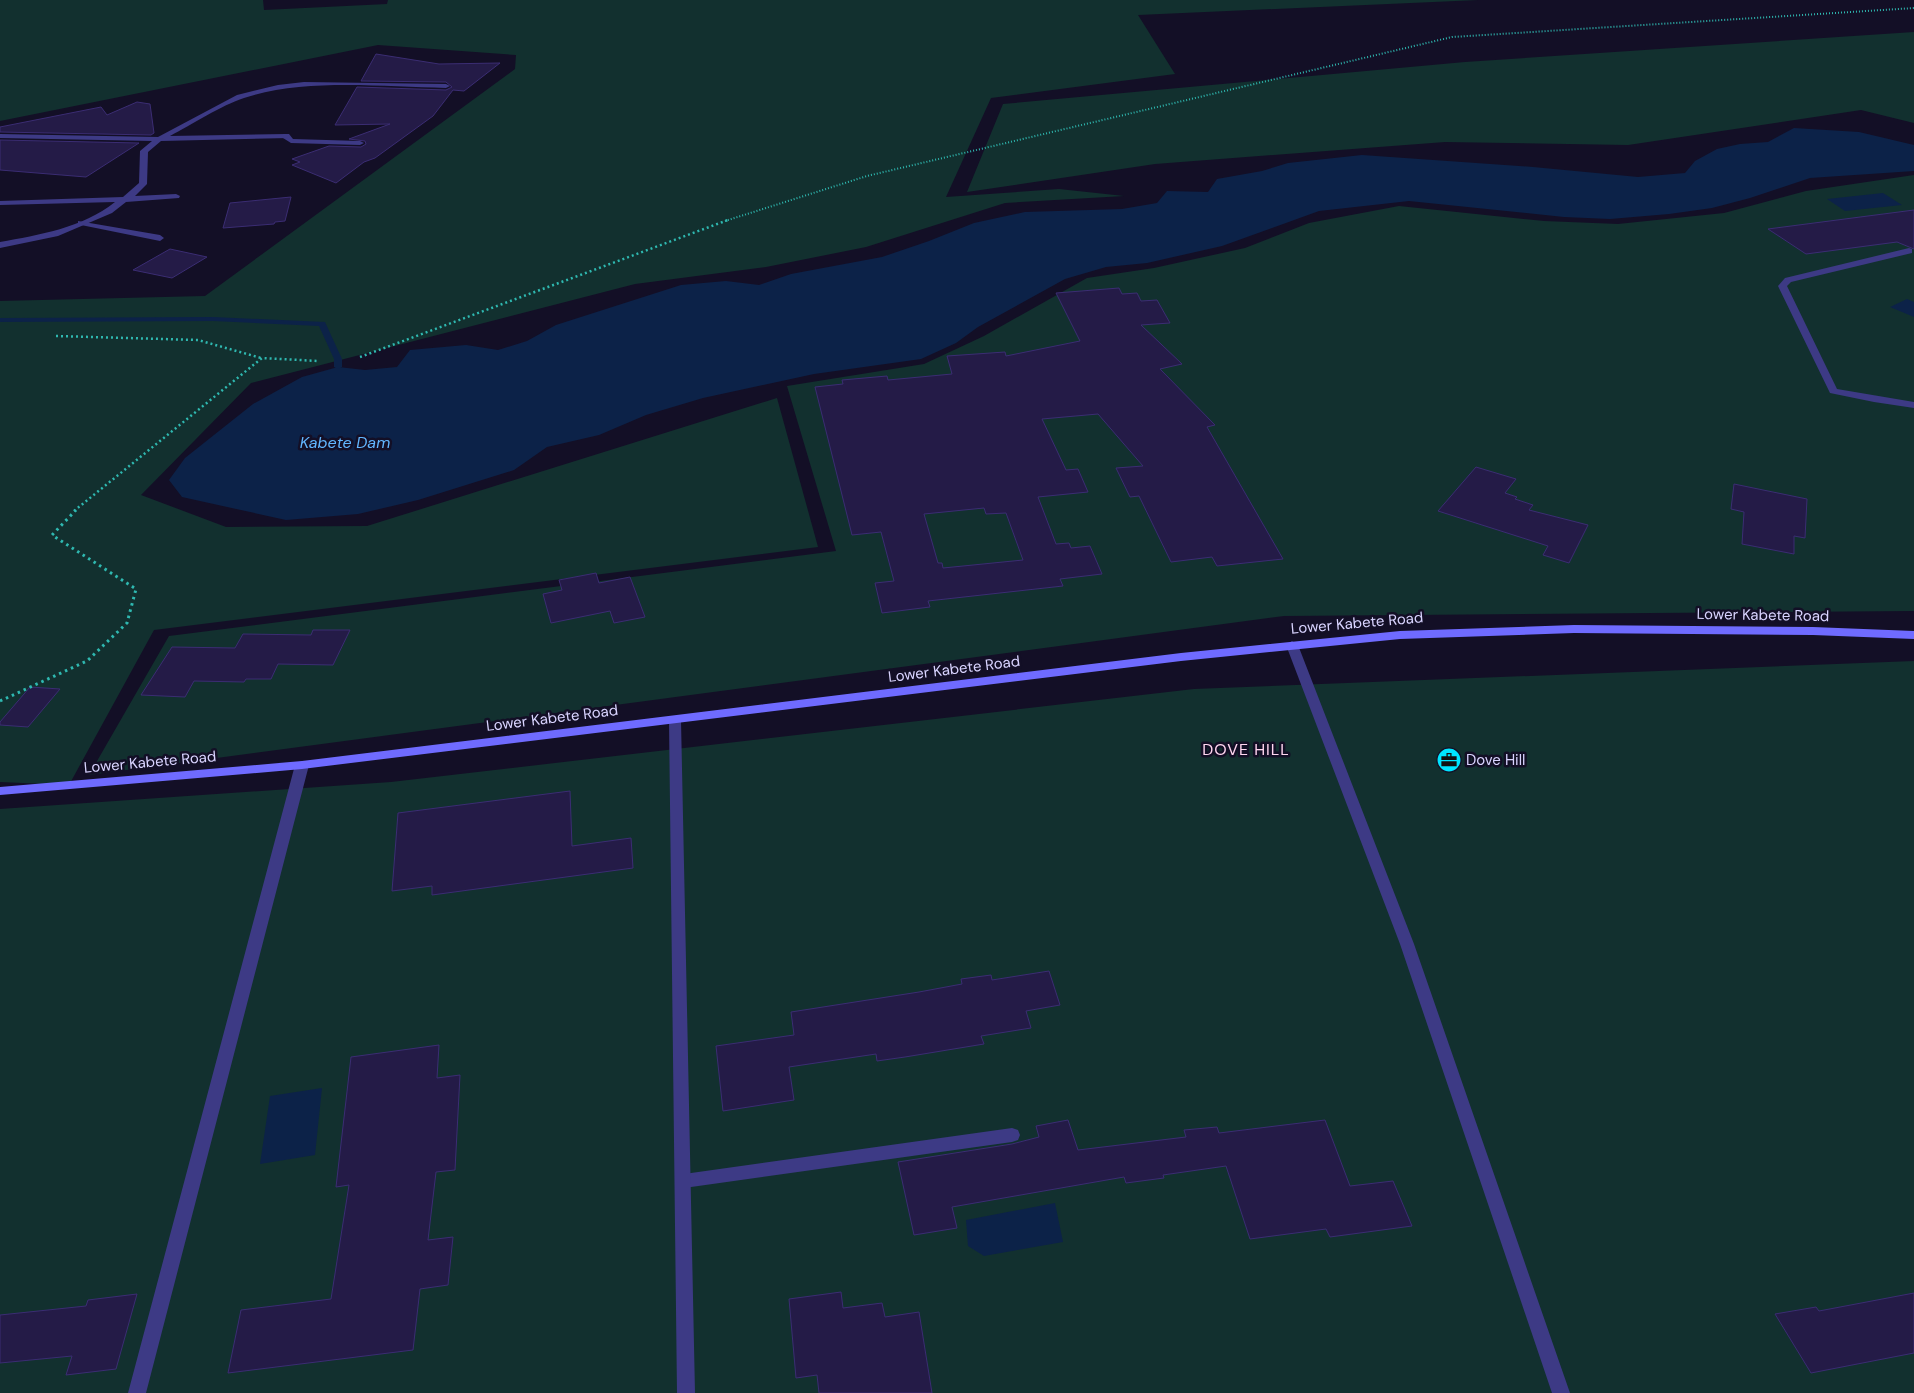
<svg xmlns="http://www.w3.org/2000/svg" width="1914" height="1393" font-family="'DM Sans',sans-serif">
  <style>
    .green { fill: #12302f }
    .water { fill: #0c2248 }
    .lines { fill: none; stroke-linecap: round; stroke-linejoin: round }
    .stream { fill: #0c2248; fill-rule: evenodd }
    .building { fill: #241b47; stroke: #3b2d73; fill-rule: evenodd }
    .path-far2 { stroke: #2fb8b0; stroke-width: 2; stroke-dasharray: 1 2; stroke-linecap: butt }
    .path-far1 { stroke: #2fb8b0; stroke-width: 2.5; stroke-dasharray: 2 3; stroke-linecap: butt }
    .path { stroke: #2fb8b0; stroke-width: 3; stroke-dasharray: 2.5 4; stroke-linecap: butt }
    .service { fill: #3d3a85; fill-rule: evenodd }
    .minor { fill: #3d3a85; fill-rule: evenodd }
    .secondary { fill: #6f6bff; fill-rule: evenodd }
    .labels { text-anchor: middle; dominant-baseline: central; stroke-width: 5; stroke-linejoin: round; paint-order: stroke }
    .street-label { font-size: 15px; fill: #d9d4ff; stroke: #130f26 }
    .poi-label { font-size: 15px; fill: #d9d4ff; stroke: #130f26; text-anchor: start }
    .water-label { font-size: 16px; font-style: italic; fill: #62b6ff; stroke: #130f26 }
    .neighbourhood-label { font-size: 16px; letter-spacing: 1px; fill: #ffd6f0; stroke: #130f26 }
  </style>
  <rect width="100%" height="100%" fill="#130f26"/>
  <!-- green -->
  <path class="green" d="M0,0H263L264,10L387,4L388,0H1478L1138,15L1175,74L991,98L946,197L1059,189L1124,196L1005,203L866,247L766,267L635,284L251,383L141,495L226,527L367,526L777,398L818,547L154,630L69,785L0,782V301L205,296L515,69L516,55L378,45L0,121Z
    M1914,32V123L1861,110L1628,145L1445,142L1155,164L967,192L1003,104L1465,62Z
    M1914,175V611L1284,616L89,775L169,636L836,551L787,386L924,364L984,336L1087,278L1154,268L1245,248L1309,223L1399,206L1544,221L1618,224L1724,213L1806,191Z
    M1914,661V1393H0V809L391,782L1194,689Z"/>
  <!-- water -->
  <path class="water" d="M1794,128L1859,132L1914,145V171L1810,178L1750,198L1712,208L1669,214L1610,219L1564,217L1409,201L1319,211L1222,246L1147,263L1106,267L1065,279L978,327L956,343L921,359L814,374L703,398L646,415L599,435L547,447L514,470L418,500L358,514L286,520L182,497L169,480L185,458L253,404L302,377L338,367L365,370L397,367L410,350L466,345L498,350L527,341L556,325L681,285L726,281L759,285L791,274L882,257L929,241L974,223L1025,212L1122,209L1157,203L1167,191L1208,192L1217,179L1262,171L1288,163L1362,155L1533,167L1638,177L1685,173L1695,161L1717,149L1740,144L1768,142Z
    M1883,193L1902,205L1845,211L1827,199Z
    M1907,299L1914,302V317L1890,307Z
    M322,1088L315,1155L260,1164L270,1096Z
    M1055,1203L1063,1242L984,1256L968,1246L966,1220Z"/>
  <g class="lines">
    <!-- stream -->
    <path class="stream" d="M213,317L325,322L342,359V367L338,369L334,367V359L319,326L213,321L0,322V318Z"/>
  </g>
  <!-- building -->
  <path class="building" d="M376,54L439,64L500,63L464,91L453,90L433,116L375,158L364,162L336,183L292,165L300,162L292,159L329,146L361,147L366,144L365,141L349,139L390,124L335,125L357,87L446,90L452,87L446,82L361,81Z
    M137,102L150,104L154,133L151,135L0,132V127L101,107L107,115Z
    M0,140L139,143L86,177L0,170Z
    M291,197L285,221L275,222L274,224L223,228L230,203Z
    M1914,210V249L1897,242L1806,254L1768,229Z
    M170,249L207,257L172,278L133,270Z
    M1119,288L1122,294L1137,293L1141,301L1157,300L1170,323L1141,325L1182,364L1160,369L1215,425L1207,427L1283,559L1217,566L1212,557L1171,562L1139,496L1130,497L1116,468L1143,466L1098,414L1042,419L1066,470L1078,469L1088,492L1038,497L1056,544L1069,543L1071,548L1090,546L1102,574L1060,579L1063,586L928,601L930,607L882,613L875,583L894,581L881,532L852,535L815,387L843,384L842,380L887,376L888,380L952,374L947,356L1005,352L1006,356L1080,341L1056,293ZM984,508L986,514L1006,513L1023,560L943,568L942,563H938L924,514Z
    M1476,467L1516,479L1505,493L1517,497L1515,499L1533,505L1529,510L1588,525L1569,563L1543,555L1548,546L1438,511Z
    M1734,484L1807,499L1805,538L1794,536V554L1742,544L1744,512L1731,509Z
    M596,573L599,583L630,577L645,617L614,623L610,611L551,623L543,594L562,590L559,580Z
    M313,630H350L333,665L278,664L271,679H246L244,682L194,681L185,697L141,695L172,647L235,648L243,634L311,635Z
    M30,687L60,689L28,727L0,725V722Z
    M570,791L572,846L631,838L633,868L432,895V886L392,891L398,813Z
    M1049,971L1060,1005L1026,1011L1031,1028L981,1036L984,1044L905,1057L877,1061L876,1054L789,1067L794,1100L723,1111L716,1046L794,1035L791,1012L919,992L962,984L961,979L991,975L992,980Z
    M439,1045L437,1078L460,1075L455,1170L436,1172L428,1240L453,1237L448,1285L420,1289L413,1350L228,1373L241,1310L331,1299L349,1185L336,1187L351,1057Z
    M1068,1120L1078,1150L1186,1137L1184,1130L1217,1127L1219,1133L1325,1120L1350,1186L1393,1181L1412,1226L1330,1237L1326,1229L1250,1239L1226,1166L1163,1175L1164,1178L1126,1183L1124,1177L952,1207L957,1228L914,1235L898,1162L1012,1144L1039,1137L1036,1126Z
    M841,1292L843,1308L882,1303L885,1317L919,1312L932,1393H819L817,1375L796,1378L789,1299Z
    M1914,1293V1353L1811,1373L1775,1314L1816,1307L1819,1311Z
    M137,1294L116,1369L66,1375L72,1356L0,1363V1315L86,1306L88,1300Z"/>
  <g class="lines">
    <!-- path-far2 -->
    <path class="path-far2" d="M725,221L867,176L1452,37L1914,8"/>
    <!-- path-far1 -->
    <path class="path-far1" d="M56,336L198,340L261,358
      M360,357L728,220
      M74,511L262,358L318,361"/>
    <!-- path -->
    <path class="path" d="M0,701L87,661L127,623L136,589L52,535L76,510"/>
    <!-- service -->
    <path class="service" d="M283,134H289L293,139L360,141L364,143L360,145L291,143L283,138Z
      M78,221L160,235L164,238L160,241L81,225H78Z
      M1292,641L1298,645L1414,944L1570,1393H1552L1400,944L1286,645Z
      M1012,1128L1018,1130L1020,1135L1018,1140L1012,1142L684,1188L678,1186L676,1181L678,1176L684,1174Z"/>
    <!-- minor -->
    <path class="minor" d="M304,82L446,84L450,86L446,88C382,87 305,78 244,98C222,105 191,125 170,136L286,134L290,136L289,138L161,141L148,152L147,184L135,196L176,194L180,196L179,198L126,202L112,213L58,236L0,248V242C39,235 82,228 115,202L0,205V201L123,197L139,183L140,151L152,141L0,138V134L158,137L237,95L278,85Z
      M1909,248L1912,249V253L1791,282L1787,286L1837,389L1914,402V408L1874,402L1830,393L1778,286L1785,278Z
      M675,716L681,720L695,1393H677L669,720Z
      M302,761L309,765L146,1393H128L295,765Z"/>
    <!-- secondary -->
    <path class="secondary" d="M1574,625L1813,627L1914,631V639L1813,635L1574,633L1400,639L1181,661L302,769L0,795V787L302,761L1181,653L1400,631Z"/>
  </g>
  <!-- icons -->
  <defs>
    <symbol id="office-disc" viewBox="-11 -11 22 22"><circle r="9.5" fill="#00e5ff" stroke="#130f26"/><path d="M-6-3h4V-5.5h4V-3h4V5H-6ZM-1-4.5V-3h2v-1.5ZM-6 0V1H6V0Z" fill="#111"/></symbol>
  </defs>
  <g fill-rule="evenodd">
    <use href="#office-disc" x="1435" y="746" width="28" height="28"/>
  </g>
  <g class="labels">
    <!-- street labels -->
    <g class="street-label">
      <text transform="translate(1763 615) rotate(1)">Lower Kabete Road</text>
      <text transform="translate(1357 623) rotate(-5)">Lower Kabete Road</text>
      <text transform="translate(954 669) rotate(-7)">Lower Kabete Road</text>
      <text transform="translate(552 718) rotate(-7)">Lower Kabete Road</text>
      <text transform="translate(150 762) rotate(-5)">Lower Kabete Road</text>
    </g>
    <!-- poi labels -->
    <g class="poi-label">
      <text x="1466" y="760">Dove Hill</text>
    </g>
    <!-- water labels -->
    <g class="water-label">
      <text x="345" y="442">Kabete Dam</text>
    </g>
    <!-- neighbourhood labels -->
    <g class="neighbourhood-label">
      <text x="1246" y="749">DOVE HILL</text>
    </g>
  </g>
</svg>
